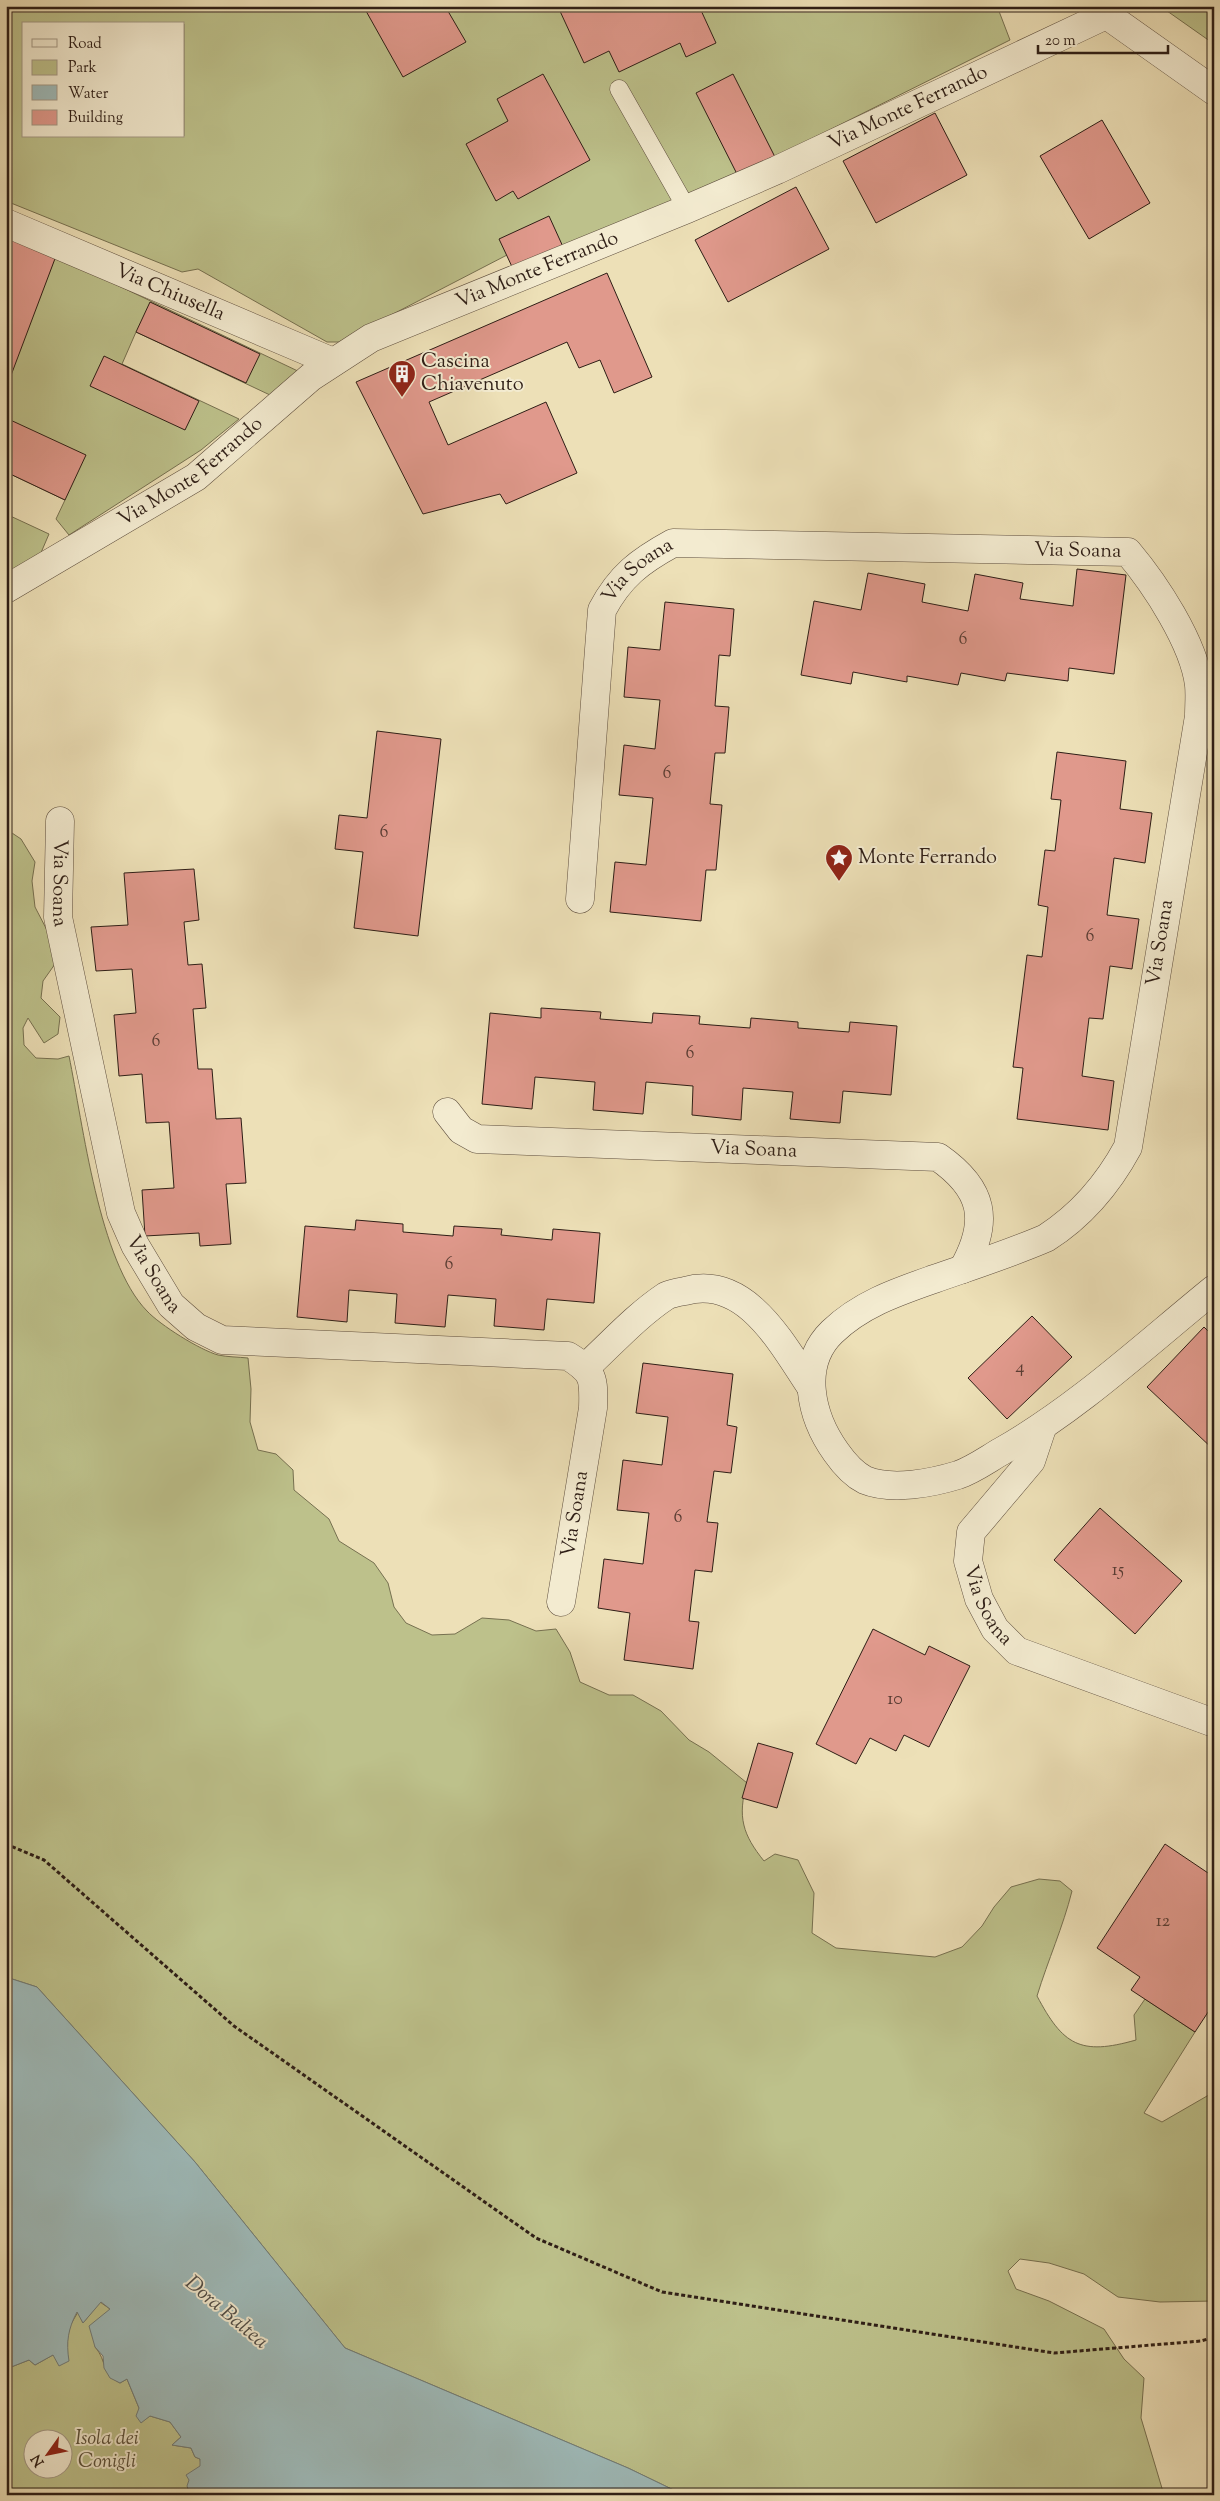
<svg xmlns="http://www.w3.org/2000/svg" width="1220" height="2501" font-family="'Sorts Mill Goudy',serif">
  <style>
    .green { fill: #bdc18b; stroke: #767050; fill-rule: evenodd }
    .water { fill: #9ebab9; stroke: #717c78 }
    .building { fill: #e0998c; stroke: #2e1e16 }
    .lines { fill: none; stroke-linecap: round; stroke-linejoin: round }
    .service-casing { stroke: #5e4e3e; stroke-width: 19 }
    .minor-casing { stroke: #5e4e3e; stroke-width: 29 }
    .tertiary-casing { stroke: #5e4e3e; stroke-width: 29 }
    .path { stroke: #2e1e16; stroke-width: 3; stroke-dasharray: 4 2.5; stroke-linecap: butt }
    .service { stroke: #f3ebd0; stroke-width: 18 }
    .minor { stroke: #f3ebd0; stroke-width: 28 }
    .tertiary { stroke: #f3ebd0; stroke-width: 28 }
    .labels { text-anchor: middle; dominant-baseline: central; stroke-width: 4; stroke-linejoin: round; paint-order: stroke }
    .number-label { font-size: 18px; fill: #5a3d34 }
    .street-label { font-size: 20px; fill: #2e1e16; stroke: #f3ebd0 }
    .poi-label { font-size: 20px; fill: #2e1e16; stroke: #f3ebd0; text-anchor: start }
    .park-label { font-size: 20px; font-style: italic; fill: #594f39; stroke: #f3ebd0 }
    .water-label { font-size: 21px; font-style: italic; fill: #504d47; stroke: #f3ebd0 }
  </style>
  <rect width="100%" height="100%" fill="#ede0b7"/>
  <filter id="stains"><feTurbulence type="fractalNoise" baseFrequency=".004" numOctaves="4"/><feColorMatrix values="0 0 0 0 .2 0 0 0 0 .09 0 0 0 0 .02 0 0 0 .5 -.17"/></filter>
  <radialGradient id="worn" r=".72"><stop offset=".6" stop-color="#630" stop-opacity="0"/><stop offset="1" stop-color="#630" stop-opacity=".3"/></radialGradient>
  <!-- green -->
  <path class="green" d="M6,6H997L1010,40L775,157L573,244L507,255L339,342H327L198,269L182,272L6,201ZM24,24H184V136H24Z
    M1160,6H1214V44Z
    M6,237L56,256L302,373L270,395L136,332L122,364L239,419L201,450L69,535L56,519L65,500L6,472Z
    M6,514L49,534L40,555L6,573Z
    M6,829L21,839L35,862L32,881L35,907L49,934L55,964L43,981L41,998L60,1017L58,1034L44,1043L28,1018L23,1028L24,1045L36,1058L58,1059L69,1056C83,1124 99,1262 147,1311C160,1325 200,1350 218,1355C227,1357 239,1357 248,1358L251,1389L250,1422L258,1450L276,1454L293,1470L294,1490L329,1519L339,1541L374,1563L388,1583L394,1607L406,1623L432,1635L455,1634L482,1618L509,1620L536,1631L556,1629L570,1652L580,1682L609,1695H633L661,1711L689,1740L709,1752L747,1783C737,1817 743,1835 764,1861L775,1854L798,1860L814,1893L812,1933L836,1948L935,1957L962,1947L982,1926L994,1907L1011,1887L1039,1879L1060,1881L1072,1891C1063,1927 1048,1960 1037,1996C1063,2045 1080,2056 1136,2040L1134,2015L1145,1999L1195,2032L1144,2113L1162,2122L1214,2092V2301L1160,2302L1118,2297L1084,2274L1049,2263L1020,2259L1008,2271L1016,2289L1049,2301L1104,2329L1124,2359L1144,2378L1141,2418L1164,2495H684L628,2468L345,2348L195,2162L37,1987L6,1977Z
    M100,2302L110,2309L95,2347C108,2362 100,2373 120,2383L127,2379L139,2408L141,2422L150,2416L170,2422L181,2437L172,2445L191,2448L195,2457L200,2459L206,2495H6V2369L29,2360L35,2365L67,2347L68,2329L78,2312L83,2323ZM32,2438H62V2468H32Z"/>
  <!-- water -->
  <path class="water" d="M6,1977L37,1987L195,2162L345,2348L628,2468L684,2495H206L189,2492L187,2486L189,2480L186,2475L200,2466V2459L195,2457L191,2448L172,2445L181,2437L170,2422L150,2416L141,2423L136,2416L139,2408L127,2379L120,2383L110,2378L104,2368L103,2356L95,2347L89,2326L110,2309L101,2302L83,2323L77,2312C68,2329 66,2342 69,2361L59,2366L53,2355L35,2365L29,2360L6,2369Z"/>
  <!-- building -->
  <path class="building" d="M374,6H445L466,42L403,77L366,11Z
    M564,6H699L716,43L686,57L680,43L619,72L609,51L584,63L559,9Z
    M543,74L590,160L518,199L513,191L496,201L466,144L508,121L497,99Z
    M733,74L775,157L738,176L696,93Z
    M935,113L967,175L876,223L843,161Z
    M1102,120L1150,203L1089,239L1040,156Z
    M796,187L829,249L728,302L695,240Z
    M549,216L564,249L514,271L499,239Z
    M6,237L56,256L10,378L6,376Z
    M607,273L652,377L614,393L600,360L579,368L567,342L429,402L448,445L546,402L577,473L506,504L500,494L423,514L356,382Z
    M150,302L260,354L246,383L136,332Z
    M104,356L199,401L185,430L90,386Z
    M6,418L86,455L65,500L6,472Z
    M1077,569L1126,575L1114,674L1069,668L1068,681L1007,673L1005,681L961,673L958,685L907,676V682L853,672L851,684L801,675L814,601L861,610L868,573L925,584L922,602L968,611L975,574L1023,583L1020,599L1073,606Z
    M665,602L734,609L730,656L719,655L715,706L729,707L725,753H715L710,804L722,805L716,870H706L701,921L610,912L615,862L646,865L653,798L619,795L624,745L655,749L660,700L624,697L628,647L660,650Z
    M377,731L441,739L418,936L354,928L363,852L335,849L339,815L367,818Z
    M1057,752L1126,761L1120,809L1152,813L1145,863L1114,858L1107,915L1139,919L1132,969L1110,966L1103,1019L1089,1018L1082,1076L1114,1081L1108,1130L1017,1119L1023,1068L1013,1067L1027,955L1042,957L1048,907L1038,905L1045,850L1055,851L1061,800L1051,799Z
    M194,869L199,920L184,922L188,965L202,964L206,1008L193,1009L198,1069H212L216,1119L241,1118L246,1183L226,1184L231,1244L200,1246L199,1233L145,1236L142,1190L174,1188L169,1122L146,1123L142,1074L119,1076L114,1015L136,1013L132,969L96,971L91,927L128,925L124,873Z
    M541,1008L601,1012L600,1019L652,1023L653,1013L700,1016L699,1024L750,1028L751,1018L798,1022V1028L849,1032L850,1022L897,1026L891,1095L843,1091L840,1123L790,1119L793,1092L743,1088L741,1120L692,1115L693,1086L646,1082L643,1114L593,1110L595,1082L535,1077L532,1109L482,1104L490,1013L541,1018Z
    M356,1220L403,1224V1232L453,1236L454,1226L502,1229L501,1235L552,1240L553,1229L600,1233L594,1303L547,1299L544,1330L494,1326L496,1299L448,1295L445,1327L395,1323L397,1294L349,1290L347,1322L297,1317L305,1226L355,1230Z
    M1032,1316L1072,1357L1007,1419L968,1378Z
    M1204,1327L1214,1337V1450L1147,1387Z
    M643,1363L733,1374L727,1425L737,1427L731,1473L714,1471L707,1522L718,1523L712,1572L695,1570L689,1621L699,1622L693,1669L624,1660L630,1613L598,1608L604,1559L643,1564L649,1513L617,1510L623,1460L662,1465L668,1417L636,1413Z
    M1100,1508L1182,1581L1135,1634L1054,1560Z
    M873,1629L925,1655L929,1646L970,1666L929,1747L904,1735L896,1751L870,1738L856,1764L816,1744Z
    M758,1743L793,1753L777,1808L742,1798Z
    M1165,1844L1214,1877V1891L1211,1895L1214,1897V2003L1195,2032L1131,1990L1140,1977L1097,1948Z"/>
  <g class="lines">
    <defs>
      <path id="service" d="M619,89L687,209"/>
      <g id="minor">
        <path id="s1" d="M6,223L333,362"/>
        <path id="s2" d="M6,589L196,477L311,377L371,338L687,209L777,170L1106,15"/>
        <path id="s3" d="M60,821L58,917L121,1213L135,1245L171,1305L196,1327L222,1340L568,1356C594,1372 594,1378 593,1408L561,1602"/>
        <path id="s4" d="M580,899L602,610C620,576 640,561 673,543L1128,552C1155,584 1194,643 1199,685C1200,695 1199,706 1199,716L1128,1147C1108,1184 1082,1215 1046,1238C1009,1254 971,1266 934,1279C897,1292 861,1304 832,1332C798,1365 811,1417 836,1452C843,1462 853,1474 865,1480C892,1491 932,1483 958,1475C973,1470 988,1459 1002,1451C1079,1407 1145,1345 1214,1289"/>
        <path id="s5" d="M447,1112L461,1130L477,1139L938,1157C984,1189 990,1221 963,1269"/>
        <path d="M586,1367C612,1343 636,1316 666,1296C672,1293 679,1292 685,1291C746,1274 782,1344 811,1387"/>
        <path id="s6" d="M1042,1428L1031,1461L971,1532L968,1561L979,1599L995,1629L1017,1651L1214,1723"/>
      </g>
      <path id="tertiary" d="M1094,6L1214,91"/>
    </defs>
    <!-- service casing -->
    <use href="#service" class="service-casing"/>
    <!-- minor casing -->
    <use href="#minor" class="minor-casing"/>
    <!-- tertiary casing -->
    <use href="#tertiary" class="tertiary-casing"/>
    <!-- path -->
    <path class="path" d="M6,1844L44,1860L234,2026L536,2238L662,2292L1054,2353L1201,2341L1214,2337"/>
    <!-- service -->
    <use href="#service" class="service"/>
    <!-- minor -->
    <use href="#minor" class="minor"/>
    <!-- tertiary -->
    <use href="#tertiary" class="tertiary"/>
  </g>
  <!-- icons -->
  <defs>
    <symbol id="building-pin" viewBox="-11 -11 22 30"><path d="M0 17L-7.5 6A9.5 9.5 0 1 1 7.5 6Z" fill="#8f2418" stroke="#f3ebd0"/><path d="M-4-6H4V6H1V3H-1V6H-4ZM-2.5-4.3h1.7v1.8h-1.7ZM.8-4.3h1.7v1.8H.8ZM-2.5-1h1.7V.8h-1.7ZM.8-1h1.7V.8H.8Z" fill="#fff"/></symbol>
    <symbol id="sight-pin" viewBox="-11 -11 22 30"><path d="M0 17L-7.5 6A9.5 9.5 0 1 1 7.5 6Z" fill="#8f2418" stroke="#f3ebd0"/><path d="M0-6L1.8-2.2L6-1.7L2.9 1.2L3.7 5.4L0 3.3L-3.7 5.4L-2.9 1.2L-6-1.7L-1.8-2.2Z" fill="#fff"/></symbol>
  </defs>
  <g fill-rule="evenodd">
    <use href="#building-pin" x="386" y="358" width="32" height="43"/>
    <use href="#sight-pin" x="823" y="842" width="32" height="43"/>
  </g>
  <g class="labels">
    <!-- number labels -->
    <g class="number-label">
      <text x="963" y="640">6</text>
      <text x="667" y="774">6</text>
      <text x="384" y="833">6</text>
      <text x="1090" y="937">6</text>
      <text x="156" y="1042">6</text>
      <text x="690" y="1054">6</text>
      <text x="449" y="1265">6</text>
      <text x="1020" y="1368">4</text>
      <text x="678" y="1518">6</text>
      <text x="1118" y="1571">15</text>
      <text x="895" y="1700">10</text>
      <text x="1163" y="1922">12</text>
    </g>
    <!-- street labels -->
    <g class="street-label">
      <text stroke="none"><textPath href="#s2" startOffset="1029">Via Monte Ferrando</textPath></text>
      <text stroke="none"><textPath href="#s2" startOffset="624">Via Monte Ferrando</textPath></text>
      <text stroke="none"><textPath href="#s1" startOffset="178">Via Chiusella</textPath></text>
      <text stroke="none"><textPath href="#s2" startOffset="219">Via Monte Ferrando</textPath></text>
      <text stroke="none"><textPath href="#s4" startOffset="794">Via Soana</textPath></text>
      <text stroke="none"><textPath href="#s4" startOffset="344">Via Soana</textPath></text>
      <text stroke="none"><textPath href="#s3" startOffset="62">Via Soana</textPath></text>
      <text transform="translate(1161 943) rotate(-81)">Via Soana</text>
      <text stroke="none"><textPath href="#s5" startOffset="318">Via Soana</textPath></text>
      <text stroke="none"><textPath href="#s3" startOffset="468">Via Soana</textPath></text>
      <text transform="translate(576 1514) rotate(-81)">Via Soana</text>
      <text stroke="none"><textPath href="#s6" startOffset="206">Via Soana</textPath></text>
    </g>
    <!-- poi labels -->
    <g class="poi-label">
      <text x="421" y="362">Cascina<tspan x="421" dy="23">Chiavenuto</tspan></text>
      <text x="858" y="858">Monte Ferrando</text>
    </g>
    <!-- park labels -->
    <g class="park-label">
      <text x="107" y="2439">Isola dei<tspan x="107" dy="23">Conigli</tspan></text>
    </g>
    <!-- water labels -->
    <g class="water-label">
      <text transform="translate(226 2313) rotate(40)">Dora Baltea</text>
    </g>
  </g>
  <!-- margin -->
  <rect width="1220" height="2501" fill="none" stroke="#ede0b7" stroke-width="25"/>
  <rect x="8" y="8" width="1205" height="2486" fill="none" stroke="#2e1e16" stroke-width="2.5"/>
  <rect x="12" y="12" width="1195" height="2476" fill="none" stroke="#2e1e16"/>
  <!-- legend -->
  <rect x="22" y="22" width="162" height="115" fill="#f3ebd0" stroke="#a49986"/>
  <rect x="32" y="39" width="25" height="8" fill="#f3ebd0" stroke="#a49986"/>
  <text x="68" y="48" font-size="15" fill="#2e1e16">Road</text>
  <rect x="32" y="60" width="25" height="15" fill="#bdc18b" stroke="#a49986"/>
  <text x="68" y="72" font-size="15" fill="#2e1e16">Park</text>
  <rect x="32" y="85" width="25" height="15" fill="#9ebab9" stroke="#a49986"/>
  <text x="68" y="98" font-size="15" fill="#2e1e16">Water</text>
  <rect x="32" y="110" width="25" height="15" fill="#e0998c" stroke="#a49986"/>
  <text x="68" y="122" font-size="15" fill="#2e1e16">Building</text>
  <!-- north arrow -->
  <g transform="translate(48 2454) rotate(237)"><circle r="24" fill="#f3ebd0" stroke="#a49986"/>
  <path d="M0-4L9 19L0 12L-9 19Z" fill="#8f2418"/>
  <text y="-8" font-size="14" font-weight="bold" text-anchor="middle" fill="#2e1e16">N</text>
  </g>
  <!-- scale -->
  <path d="M1038 45v8h130v-8" fill="none" stroke="#2e1e16" stroke-width="2.5"/>
  <text x="1045" y="45" font-size="15" fill="#2e1e16" stroke="#f3ebd0" stroke-width="4" paint-order="stroke">20 m</text>
  <rect width="100%" height="100%" filter="url(#stains)"/>
  <rect width="100%" height="100%" fill="url(#worn)"/>
</svg>
